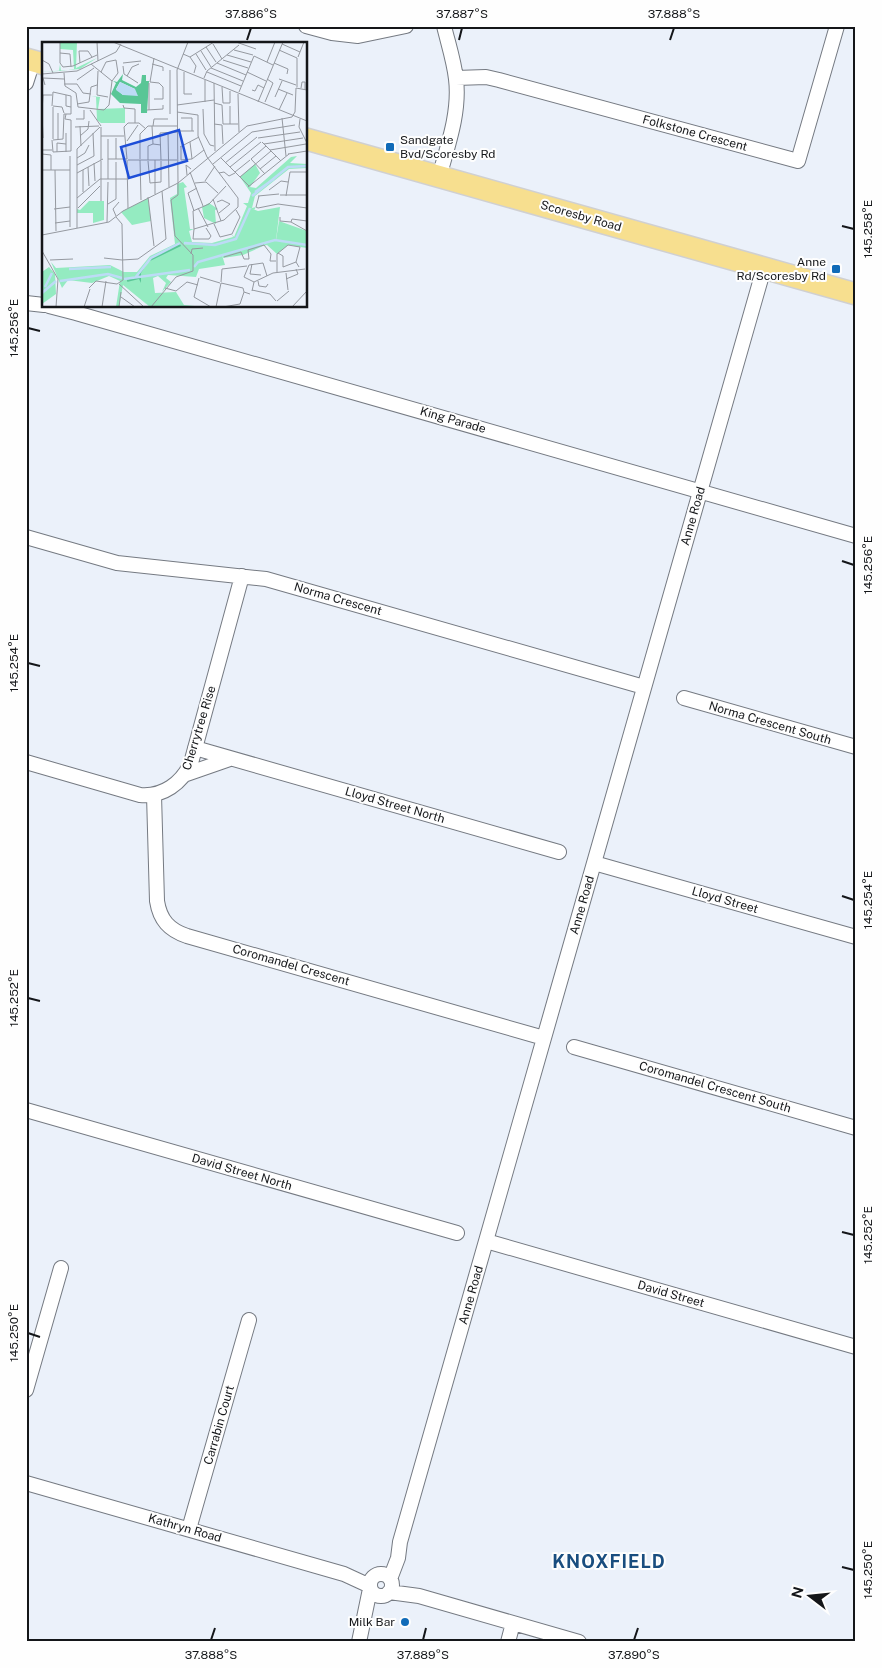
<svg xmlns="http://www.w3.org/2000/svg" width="882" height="1668" font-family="'Public Sans',sans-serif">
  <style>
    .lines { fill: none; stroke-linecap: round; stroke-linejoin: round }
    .street-casing { stroke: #757a82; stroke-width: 16 }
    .primary-casing { stroke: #d0d0d1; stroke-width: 24 }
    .street { stroke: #fff; stroke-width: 14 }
    .primary { stroke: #f7df8f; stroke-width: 21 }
    .ticks { fill: none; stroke: #141619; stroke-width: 2 }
    .poi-dot { fill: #116bb8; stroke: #fefefe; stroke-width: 2 }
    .labels { text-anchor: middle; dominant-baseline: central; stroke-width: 4; stroke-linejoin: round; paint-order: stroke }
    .street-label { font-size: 12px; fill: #141619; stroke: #fefefe }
    .poi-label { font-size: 12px; fill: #141619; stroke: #fefefe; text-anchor: end }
    .district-label { font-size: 18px; font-weight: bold; letter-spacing: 1px; fill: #194d7f; stroke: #fefefe }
    .inset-river { fill: none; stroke: #bddbf6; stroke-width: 2.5 }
    .inset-road { fill: none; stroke: #9599a0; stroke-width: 1 }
    .view { fill: #1d4ed8; fill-opacity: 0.15; stroke: #1d4ed8; stroke-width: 2.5 }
    .inset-edge { fill: none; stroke: #141619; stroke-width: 2.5 }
    .neatline { fill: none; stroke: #141619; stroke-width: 2 }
    .ticks-label { font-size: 12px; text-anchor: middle; fill: #141619 }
  </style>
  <rect width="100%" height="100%" fill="#ebf1fa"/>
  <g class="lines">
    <defs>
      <path id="street" d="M306,26L332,33L358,36L406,26
        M456,78L486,77L499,80L798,161L837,26
        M26,83L33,61
        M439,177C448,145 460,112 456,79C454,61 448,43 444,26
        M26,303L44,305
        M49,306L76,313L856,536
        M26,537L117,563L266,579L644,687
        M684,698L856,747
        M195,748L559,852
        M26,762L140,795C163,797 182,783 191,763L242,576
        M184,775L230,759
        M154,795L157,901C160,920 169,930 187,936L544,1038
        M594,863L856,937
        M574,1047L856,1128
        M26,1110L457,1233
        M486,1241L856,1347
        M26,1390L61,1268
        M26,1483L344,1574L370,1586
        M189,1529L249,1320
        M370 1585a11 11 0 1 1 22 0a11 11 0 1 1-22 0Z
        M390,1579L398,1558L400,1542L764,268
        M389,1592L419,1596L579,1642
        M359,1642L370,1589
        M508,1642L513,1623"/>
      <path id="primary" d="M26,59L44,64
        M306,139L856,294"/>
    </defs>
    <!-- street casing -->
    <use href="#street" class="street-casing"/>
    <!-- primary casing -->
    <use href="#primary" class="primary-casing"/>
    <!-- street -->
    <use href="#street" class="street"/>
    <!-- primary -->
    <use href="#primary" class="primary"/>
  </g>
  <!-- ticks -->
  <path class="ticks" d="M247,40L251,28M459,40L462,28M670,40L674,28M842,226L854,229M28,328L40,331M842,561L854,565M28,663L40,666M842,896L854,900M28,998L40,1001M842,1232L854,1235M28,1333L40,1337M842,1567L854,1570M211,1640L215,1628M423,1640L426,1628M634,1640L638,1628"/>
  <!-- markers -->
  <g class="poi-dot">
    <rect x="385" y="142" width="10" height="10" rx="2.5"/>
    <rect x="831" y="264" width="10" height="10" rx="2.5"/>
    <circle cx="405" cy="1622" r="5"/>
  </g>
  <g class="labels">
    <!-- street labels -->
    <g class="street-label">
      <text transform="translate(695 133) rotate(15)">Folkstone Crescent</text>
      <text transform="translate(581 216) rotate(16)">Scoresby Road</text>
      <text transform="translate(453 420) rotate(16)">King Parade</text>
      <text transform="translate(693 516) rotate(-74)">Anne Road</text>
      <text transform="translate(338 599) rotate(16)">Norma Crescent</text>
      <text transform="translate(770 723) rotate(16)">Norma Crescent South</text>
      <text transform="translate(199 728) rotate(-73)">Cherrytree Rise</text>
      <text transform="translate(395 805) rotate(16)">Lloyd Street North</text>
      <text transform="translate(725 900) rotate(16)">Lloyd Street</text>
      <text transform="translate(582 905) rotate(-74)">Anne Road</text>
      <text transform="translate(291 965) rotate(16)">Coromandel Crescent</text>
      <text transform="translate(715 1087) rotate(16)">Coromandel Crescent South</text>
      <text transform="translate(242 1172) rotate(16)">David Street North</text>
      <text transform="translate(671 1294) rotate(16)">David Street</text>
      <text transform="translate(471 1295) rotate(-74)">Anne Road</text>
      <text transform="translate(219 1425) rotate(-74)">Carrabin Court</text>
      <text transform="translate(185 1528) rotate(16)">Kathryn Road</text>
    </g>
    <!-- poi labels -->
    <g class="poi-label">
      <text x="400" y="140" text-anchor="start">Sandgate<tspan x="400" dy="14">Bvd/Scoresby Rd</tspan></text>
      <text x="826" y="262">Anne<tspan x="826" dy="14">Rd/Scoresby Rd</tspan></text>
      <text x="395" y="1622">Milk Bar</text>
    </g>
    <!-- district labels -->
    <g class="district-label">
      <text x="609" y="1561">KNOXFIELD</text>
    </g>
  </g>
  <!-- overview -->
  <g transform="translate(42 42)">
    <rect width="265" height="265" fill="#ebf1fa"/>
    <path d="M238,165L234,198L180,213L183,223L157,227L154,235L126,233L124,236L129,240L120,250L124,241L116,234L111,236L113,251L134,250L142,263L163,265H108L84,241V237L97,229L109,215L136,202L173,203L194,197L208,166L216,169Z" fill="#94ebc1"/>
    <path d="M81,32L80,38L94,45L99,41L100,33H104V39H107L105,71H99V62L78,61L69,52L74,41L71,39L75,40ZM78,40L93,47V52L81,53L74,47ZM138,202L139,204L106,220L99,231V241L97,237L85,240V236H93L108,215Z" fill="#59c696" fill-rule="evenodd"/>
    <path d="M18,0H35L34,26L55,16L38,27L0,30L17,29L18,22L19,29L32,27L31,8L18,7ZM49,54L58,55L56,67L83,66V81H59L55,78L54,55ZM255,114L248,121L265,122V126L247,127L213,154L210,166L214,165L212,168L208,166L194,197L173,203L136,202L109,215L95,235L84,238L108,265L81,243L77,265H74L78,239L67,234L50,241L26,238L20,246L9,220L14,226L68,223L82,230H95L108,214L133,202L128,156L135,152V142L141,140L145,145L142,146L148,187H152L147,189L150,200L170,201L191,195L190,192L192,195L205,164L201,161H206L209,151L198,135L213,122L218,131L208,145L214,146L249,115ZM106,156L109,179L90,183L79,170ZM47,159H62V178L51,181V171H35V167L38,168ZM167,161L176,167L173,168L174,182L162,176L160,165ZM237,179L265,189V206L246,203L235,212L225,203L221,204L201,213L181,216L180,213L234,198ZM7,225L13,232L14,252L0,262V230Z" fill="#94ebc1"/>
    <path d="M78,40L93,47L96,54L81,53L74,48Z" fill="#bddbf6"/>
    <path class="inset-river" d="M213,150L232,137M210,154L246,125L265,124M142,201L173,203L194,197L208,166M152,225L156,220L233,198L265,203M27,227L69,225M93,236L109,216L138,201M82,237L148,228M18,239L66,232L80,236M3,245L10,231M0,251L14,239"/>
    <path class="inset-road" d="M18,0V21L21,25L31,24L55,13M55,0L56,19M71,0L265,79M194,0L214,7M171,2L180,17M240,2L258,10M164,5L174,20M192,8L211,13M237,8L255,16V45M159,9L169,25M18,11L28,12L29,25M141,12L148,15L154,24L152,31M154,12L164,28M185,13L209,20M212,14L231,23M148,15L172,0M256,15L262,0M0,18L7,22L11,31M181,18L206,26M225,20L233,0M38,21L37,9H46L50,15M81,21L99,19M175,21L204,33M232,21L246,27L245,32M110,22L121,25V29M81,24L82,32L96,41M169,26L201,39M56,29L55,53L66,55M59,30L64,20L74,18L76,31L70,39M142,30V52H150M165,30L199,44M205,30L224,39M22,31L23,44L34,51L36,65L62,68L67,63L70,39L49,22M0,32L35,29L74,10L79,2M85,34L90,25L97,22M162,36L165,29L197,3M237,37L254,43M35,38L52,26M163,38V60M108,40L117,41L121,45V57H112M108,40L112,16M107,41V68M172,41L173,109M22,42H35L41,51L49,52M3,43L1,36L22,37M180,45L181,61H188V49M259,46L260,40H263V47M236,47L251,53M210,48L213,49L216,43L222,46M197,50L212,14M196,52L197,90M24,53V64L29,65M233,55L240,39M216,60L241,0M223,60L231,41L225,37M172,61L180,63L181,82H196M35,62L47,60L49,45L55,43M81,63L82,66L93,67V81M135,63L172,58M10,64L11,50L29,54V72H22M11,64L20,65L22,71M188,64V82M11,65V97M161,67L162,92L168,103L172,104M48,68L59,84M105,68L121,67V63M237,68L245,51M0,70L1,53H10M0,70L1,96M135,70L156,73V94L165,115L196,156M16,71V98M128,72V28M139,76H150V89M240,76L244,114M34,77H42V68M258,77L257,85L265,101M172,82L180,83L181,102M38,84L39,104M110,84L111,102L119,103M111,84L112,77H126M33,85L57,84M59,85V118M135,89H152M126,90L127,145M210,90L253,83M24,91V110M51,91L52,114M38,94L46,87L47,79M59,94H82M216,96L258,90M0,98V108H10M10,98L11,110L29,109V78L23,77L24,72M11,98L21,97L22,72M85,99L96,83M148,100L150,117M220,100L239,119M222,102L261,96M194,103L210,90M138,105L157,95M139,105V118L150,117L162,108M228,108L264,102M15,110V101L24,102M0,112L9,113V128M246,112L265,109M28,114V185M35,116L43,111L47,103M179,116L193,130M66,117H85M74,117V96M85,117L82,85L86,81H97L104,87M98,117V92L106,84H135M209,117L223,132M209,117L224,104M85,118L86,166M86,118H135M98,118L99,158M106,118V104L111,102M113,118V152M119,118L118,91L135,90M106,119L108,141L119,140V119M52,121L53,139M183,121L215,95M171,122L194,103M35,123L52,114M46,125L47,144M188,125L219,100M218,127L234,114M0,128H28M13,128L14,189M41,128V150M148,130L161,164M193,130L208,118M193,130L207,144M35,131V107L58,85M35,131V186M35,131L61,117M177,131L182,130L187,134L193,131M145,133L144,123L149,127M198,135L229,109M66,137V97M163,139L173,124M136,141L135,28L146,0M153,141L164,140L176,151M184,144L167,162L151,169L152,187L182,178L196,165V156M206,145L247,112M227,148L239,139L246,140M238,153H265M216,154L237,152M217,154L214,165L216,166L236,162L265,166M244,154L248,130H265M106,155L112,204M35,156L58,137H85M171,157L179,179M59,159V119M175,160L180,158L188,162L177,171M66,162L74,157V120M36,166L58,144M156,166L166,185M12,167L28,165M152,169L146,151L155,146M74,174L71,167L77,160M238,175V179L249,180L265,189M65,180L66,140M249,180L250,177L265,179M13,181L28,179M172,182L178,195L190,192L198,175L194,168M152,187L151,197H167L169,194L164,186M0,193L67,180L81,169L136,141L205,84L250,75L253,70L254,46L265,48M0,209L16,237L14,265M236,211L241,214V225L254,220M149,212L150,207L161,206M182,215L199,210L202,217H207L206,208L222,203L229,212L228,219H234M62,216L80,218M8,218L31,217M80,218L96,217L124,197L120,149M210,222L208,232L219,233M235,230V212L246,203L258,205L254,220L257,225M244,231L246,248M134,235L151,229V213L133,194L129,158L136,153V141M158,235L178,241M157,236L152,255L169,265M244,237L256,232L254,227M216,239L217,244L224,245L226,242M179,240L180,227L205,224M212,240L202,235L207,223L221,221L225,234M179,241L201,246L202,250L208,252M77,242L102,265M47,246L54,239L75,242L81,238L80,182L74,175M123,246L134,249L145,240L156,243M210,248L228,252L234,259M210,249L212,240L231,231L263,227M79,255L93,265M235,259L247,249M42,265L48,247M60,265L64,239M77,265L79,250M109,265L134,235M174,265L179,241M181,265L198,262L202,250M250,265L265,249"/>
    <path class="view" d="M137,88L145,119L87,136L79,105Z"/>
    <rect width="265" height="265" class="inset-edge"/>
  </g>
  <!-- border -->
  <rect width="882" height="1668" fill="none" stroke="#fefefe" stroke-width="55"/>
  <!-- north arrow -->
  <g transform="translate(810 1596) rotate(286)" stroke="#fefefe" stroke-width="4" paint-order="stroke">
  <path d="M0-4L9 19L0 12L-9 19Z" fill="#141619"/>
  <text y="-8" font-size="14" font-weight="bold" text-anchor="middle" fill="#141619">N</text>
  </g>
  <rect x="28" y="28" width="826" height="1612" class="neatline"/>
  <g class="ticks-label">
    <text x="251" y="18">37.886°S</text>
    <text x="462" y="18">37.887°S</text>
    <text x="674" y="18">37.888°S</text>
    <text transform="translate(868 229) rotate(-90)" y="4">145.258°E</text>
    <text transform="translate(14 328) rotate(-90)" y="4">145.256°E</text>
    <text transform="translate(868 565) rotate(-90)" y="4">145.256°E</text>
    <text transform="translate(14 663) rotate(-90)" y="4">145.254°E</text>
    <text transform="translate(868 900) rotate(-90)" y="4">145.254°E</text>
    <text transform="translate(14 998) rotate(-90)" y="4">145.252°E</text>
    <text transform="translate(868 1235) rotate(-90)" y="4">145.252°E</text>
    <text transform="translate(14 1333) rotate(-90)" y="4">145.250°E</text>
    <text transform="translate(868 1570) rotate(-90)" y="4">145.250°E</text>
    <text x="211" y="1659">37.888°S</text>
    <text x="423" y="1659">37.889°S</text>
    <text x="634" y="1659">37.890°S</text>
  </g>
</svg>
